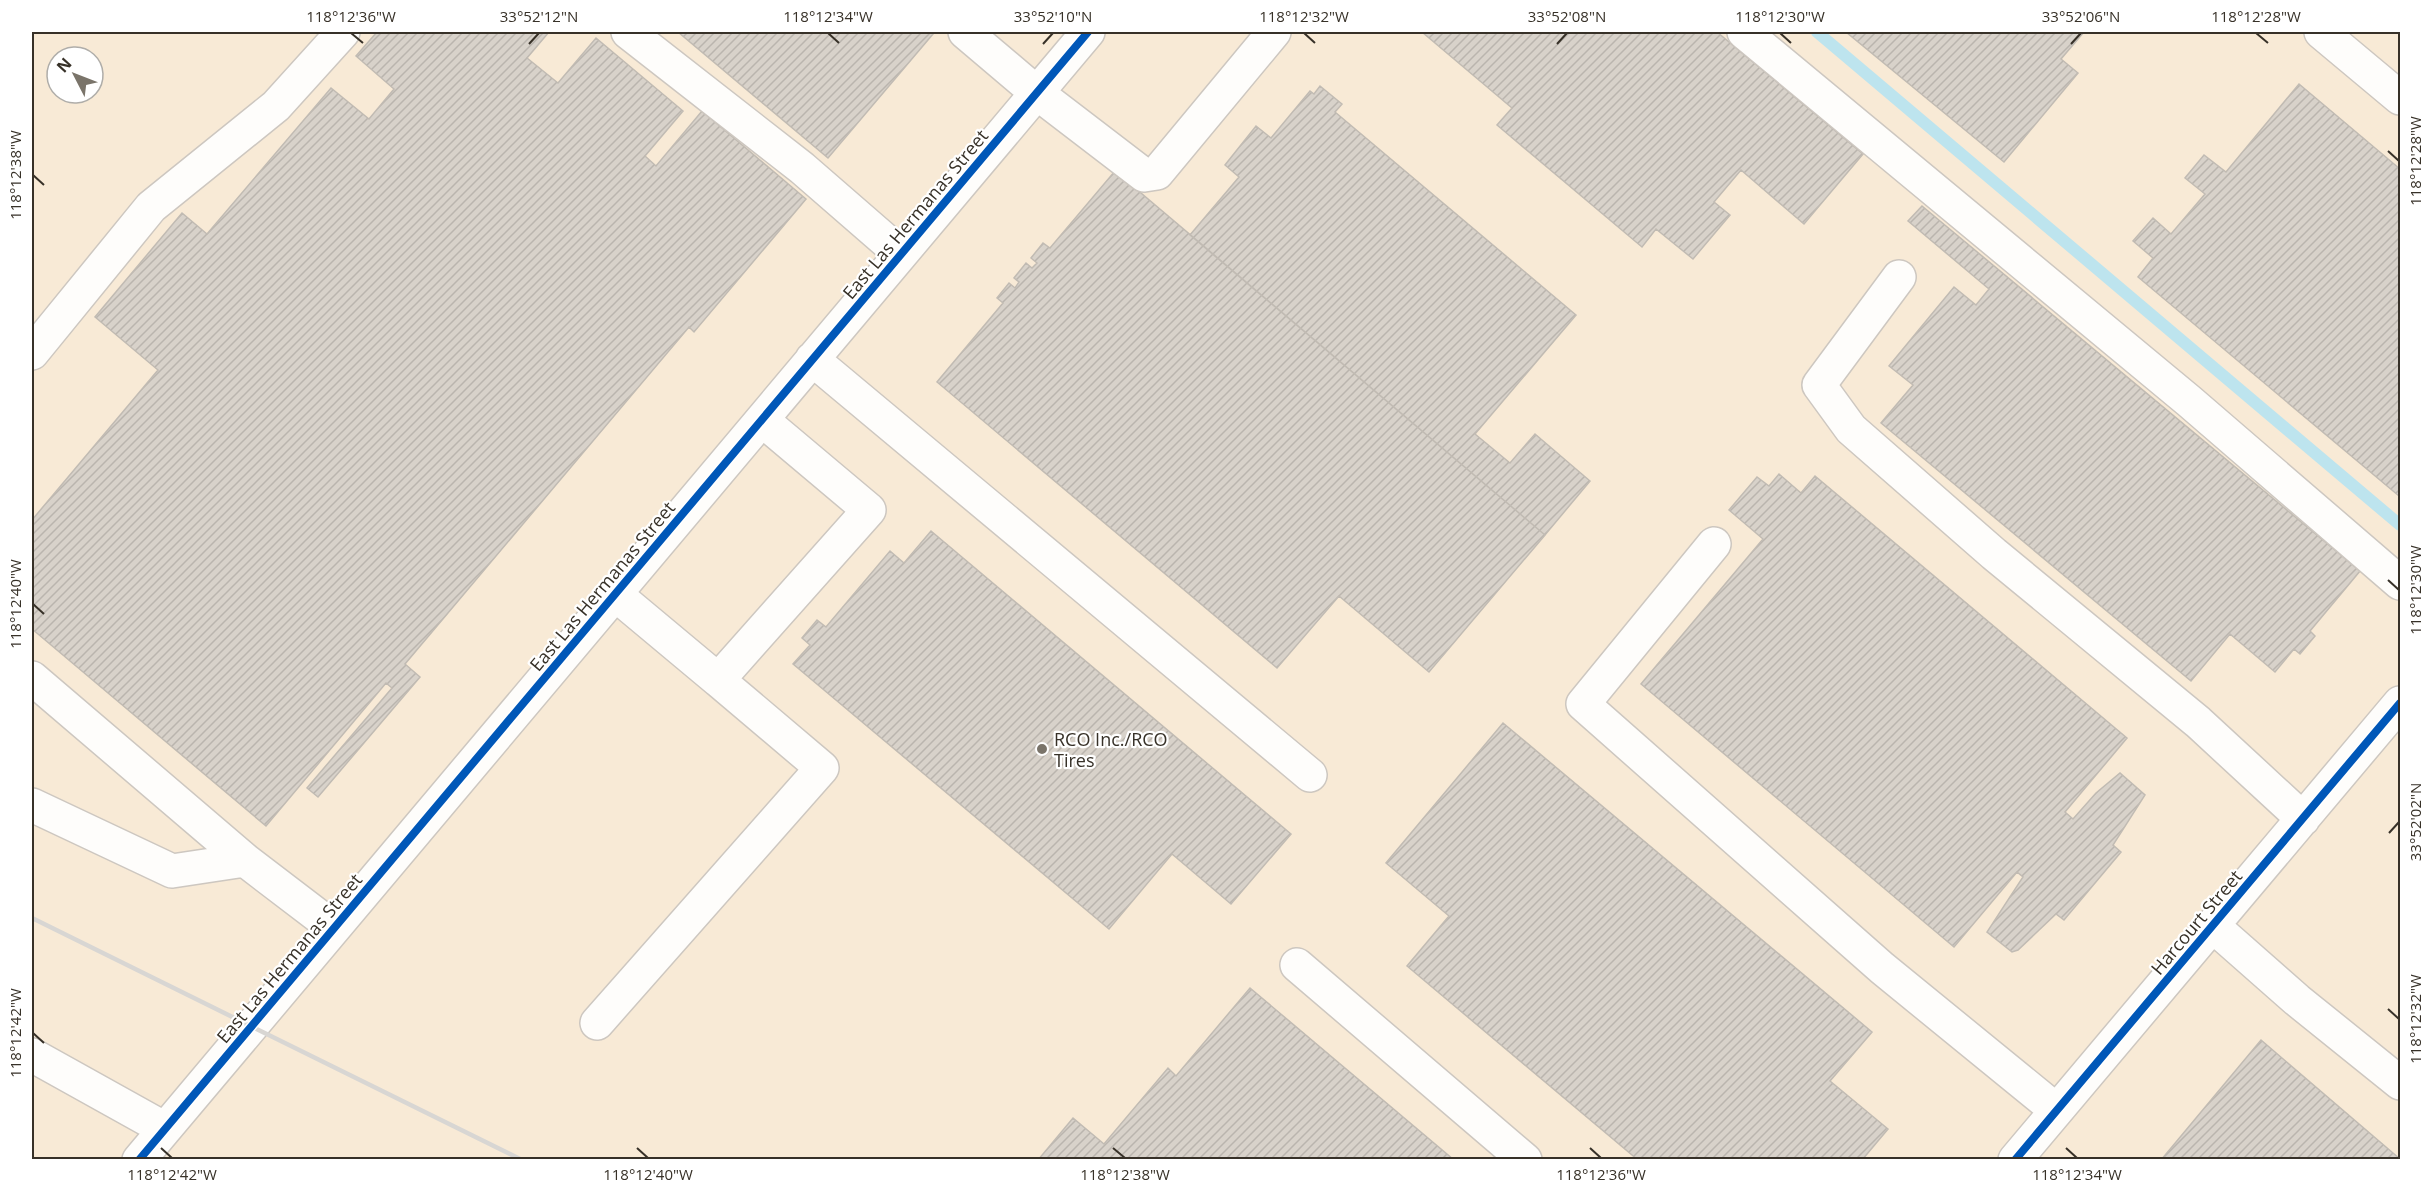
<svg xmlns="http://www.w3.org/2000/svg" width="2432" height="1191" font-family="'Open Sans',sans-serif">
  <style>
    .built { fill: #f8ead6; fill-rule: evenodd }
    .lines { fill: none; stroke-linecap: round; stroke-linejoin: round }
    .stream { stroke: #bde4ee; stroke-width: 12 }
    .building { fill: url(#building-hatch); stroke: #c1bbb3; stroke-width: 1.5 }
    .minor-casing { stroke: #cdc7c0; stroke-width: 36 }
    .minor { stroke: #fefdfb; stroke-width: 33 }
    .rail { stroke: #d8d6d3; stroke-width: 4.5 }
    .cycleway-casing { stroke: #fff; stroke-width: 11 }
    .cycleway { stroke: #0057b8; stroke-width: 8 }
    .ticks { fill: none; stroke: #373128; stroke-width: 2 }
    .poi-dot { fill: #7a746a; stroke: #fff; stroke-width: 2 }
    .labels { text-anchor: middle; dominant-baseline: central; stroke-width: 4.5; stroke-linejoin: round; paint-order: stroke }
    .street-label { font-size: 18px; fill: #373128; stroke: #fff }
    .poi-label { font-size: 18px; fill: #373128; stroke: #fff; text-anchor: start }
    .neatline { fill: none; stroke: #373128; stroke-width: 2 }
    .ticks-label { font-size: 15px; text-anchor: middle; fill: #373128 }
  </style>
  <defs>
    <pattern id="building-hatch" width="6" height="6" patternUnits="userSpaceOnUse" patternTransform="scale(1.5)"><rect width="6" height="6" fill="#d8d2ca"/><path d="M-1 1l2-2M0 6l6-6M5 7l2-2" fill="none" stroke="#bab5ae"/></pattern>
  </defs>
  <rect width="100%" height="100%" fill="#f6efe6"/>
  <!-- built -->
  <path class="built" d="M32,32H2400V1159H32ZM57,57H93V93H57Z"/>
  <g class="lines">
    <!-- stream -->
    <path class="stream" d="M1817,32L2400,525"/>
  </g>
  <!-- building -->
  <path class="building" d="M377,32H549L527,58L558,83L596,38L683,111L645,156L656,166L702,111L806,199L694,332L689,327L405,664L420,677L318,797L307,788L392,688L386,683L266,826L32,629V520L158,370L95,317L182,213L207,234L331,88L369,119L394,89L356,56Z
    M678,32H931L933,34L828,158Z
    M1422,32H1717L1863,154L1804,224L1741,170L1714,202L1730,215L1693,259L1656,229L1642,247L1497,125L1512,108Z
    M1846,32H2084L2061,59L2078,73L2004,162Z
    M2299,84L2400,169L2399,496L2138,277L2153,258L2133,241L2153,218L2171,234L2205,194L2185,178L2204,155L2226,172Z
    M1320,86L1342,104L1335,112L1576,315L1475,434L1510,463L1535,434L1590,481L1545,535L1190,235L1239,177L1225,165L1256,126L1271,138L1310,91L1314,94Z
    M1115,171L1545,535L1429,672L1339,596L1277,668L937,382L1003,303L997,298L1009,283L1015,288L1019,282L1014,278L1026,263L1032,268L1037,263L1031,258L1043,243L1050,248Z
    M1922,206L2360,571L2310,631L2315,636L2300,654L2294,649L2275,672L2230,634L2191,681L1881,423L1913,385L1889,366L1954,287L1976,305L1989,289L1908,221Z
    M1779,474L1801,493L1815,476L2127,738L2065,812L2073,819L2096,793L2120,773L2145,795L2113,845L2121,852L2064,920L2056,914L2018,950L2012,952L1987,932L2023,877L2017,872L1954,947L1641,684L1763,539L1729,510L1757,477L1769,486Z
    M931,531L1291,834L1231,904L1172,854L1109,929L793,664L810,645L802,638L817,620L826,627L890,551L904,563Z
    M1503,723L1872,1032L1830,1081L1888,1129L1862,1160H1638L1407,966L1449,916L1386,863Z
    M1250,988L1454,1160H1038L1073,1118L1104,1144L1168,1068L1176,1076Z
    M2261,1040L2400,1159V1160H2161Z"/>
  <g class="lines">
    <defs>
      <path id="minor" d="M628,32L802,168L901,254
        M965,32L1037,93L1144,175L1157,173L1274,32
        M1744,32L2189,401L2400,583
        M2321,32L2400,98
        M1899,277L1819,385L1851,429L1994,554L2198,722L2303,819
        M32,353L151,207L276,106L343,32
        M812,359L1310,775
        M1714,544L1583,704L1882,968L2056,1110
        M615,594L718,680L869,510L762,420
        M32,678L245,860
        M32,805L172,871L245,860L334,928
        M2213,926L2297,1000L2400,1083
        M1297,965L1525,1160
        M597,1023L822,768L718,680
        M32,1055L165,1129
        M139,1160L1088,32
        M2015,1160L2400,703"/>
    </defs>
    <!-- minor casing -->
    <use href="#minor" class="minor-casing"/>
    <!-- minor -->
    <use href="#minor" class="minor"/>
    <!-- rail -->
    <path class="rail" d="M32,918L522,1160"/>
    <defs>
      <path id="cycleway" d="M139,1160L1088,32
        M2015,1160L2400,703"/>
    </defs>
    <!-- cycleway casing -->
    <use href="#cycleway" class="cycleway-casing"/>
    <!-- cycleway -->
    <use href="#cycleway" class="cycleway"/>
  </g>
  <!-- ticks -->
  <path class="ticks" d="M351,33L363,43M828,33L839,43M1304,33L1315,43M1780,33L1791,43M2256,33L2268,43M529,44L539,33M1043,44L1053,33M1557,44L1567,33M2071,44L2081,33M2388,151L2399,161M33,175L44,185M2388,580L2399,590M33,604L44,614M2389,833L2399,822M2388,1009L2399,1019M33,1033L44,1043M161,1148L172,1158M637,1148L648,1158M1113,1148L1125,1158M1590,1148L1601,1158M2066,1148L2077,1158"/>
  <!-- markers -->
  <circle class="poi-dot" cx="1042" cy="749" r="6"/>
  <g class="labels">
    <!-- street labels -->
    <g class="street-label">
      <text transform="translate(915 214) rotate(-50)">East Las Hermanas Street</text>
      <text transform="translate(602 586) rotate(-50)">East Las Hermanas Street</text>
      <text transform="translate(2196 922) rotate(-50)">Harcourt Street</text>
      <text transform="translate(289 958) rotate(-50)">East Las Hermanas Street</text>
    </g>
    <!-- poi labels -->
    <g class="poi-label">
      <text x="1054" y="739">RCO Inc./RCO<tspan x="1054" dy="21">Tires</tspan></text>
    </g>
  </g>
  <!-- border -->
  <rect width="2432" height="1191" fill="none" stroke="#ffffff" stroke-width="66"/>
  <!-- north arrow -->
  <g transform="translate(75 75) rotate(312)"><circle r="28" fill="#ffffff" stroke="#afada9" stroke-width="1.5"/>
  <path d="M0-4.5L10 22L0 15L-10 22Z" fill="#7a746a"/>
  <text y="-9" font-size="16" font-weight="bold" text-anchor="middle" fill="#373128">N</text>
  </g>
  <rect x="33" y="33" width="2366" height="1125" class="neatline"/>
  <g class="ticks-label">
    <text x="351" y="22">118°12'36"W</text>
    <text x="539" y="22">33°52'12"N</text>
    <text x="828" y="22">118°12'34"W</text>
    <text x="1053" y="22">33°52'10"N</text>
    <text x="1304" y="22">118°12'32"W</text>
    <text x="1567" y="22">33°52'08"N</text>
    <text x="1780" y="22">118°12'30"W</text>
    <text x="2081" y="22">33°52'06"N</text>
    <text x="2256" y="22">118°12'28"W</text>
    <text transform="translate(2416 161) rotate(-90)" y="5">118°12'28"W</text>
    <text transform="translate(16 175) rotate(-90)" y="5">118°12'38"W</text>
    <text transform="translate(2416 590) rotate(-90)" y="5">118°12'30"W</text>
    <text transform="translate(16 604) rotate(-90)" y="5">118°12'40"W</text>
    <text transform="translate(2416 822) rotate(-90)" y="5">33°52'02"N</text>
    <text transform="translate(2416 1019) rotate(-90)" y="5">118°12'32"W</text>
    <text transform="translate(16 1033) rotate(-90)" y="5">118°12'42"W</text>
    <text x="172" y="1180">118°12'42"W</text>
    <text x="648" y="1180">118°12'40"W</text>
    <text x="1125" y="1180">118°12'38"W</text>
    <text x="1601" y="1180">118°12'36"W</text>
    <text x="2077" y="1180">118°12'34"W</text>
  </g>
</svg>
